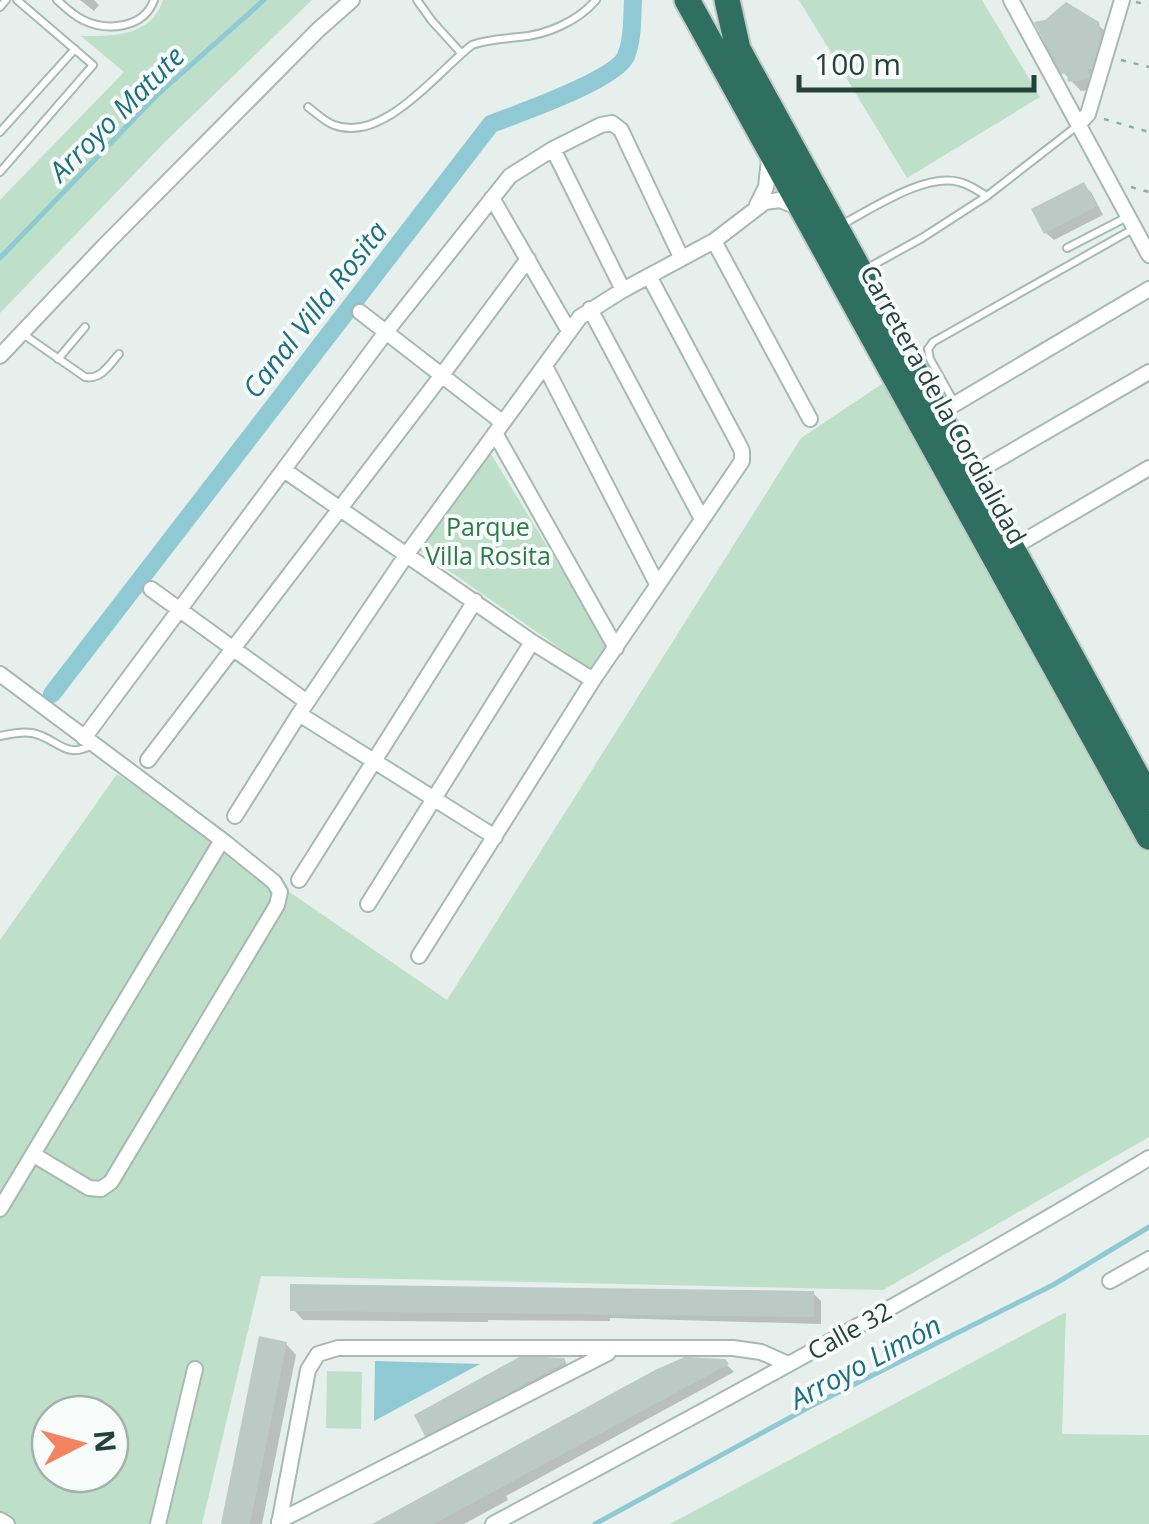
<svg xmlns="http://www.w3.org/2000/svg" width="1149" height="1524" font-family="'Open Sans',sans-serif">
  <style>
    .green { fill: #bfe0c8; fill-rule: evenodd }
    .water { fill: #8ec9d4 }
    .shadow { fill: #0003 }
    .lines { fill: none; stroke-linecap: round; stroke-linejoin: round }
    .stream { stroke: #8ec9d4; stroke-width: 5 }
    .canal { stroke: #8ec9d4; stroke-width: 18 }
    .building { fill: #bbcac4 }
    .lane-casing { stroke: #a8b8b2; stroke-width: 10 }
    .street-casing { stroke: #a8b8b2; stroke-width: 18 }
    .highway-casing { stroke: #c2cac8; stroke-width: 29 }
    .path { stroke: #86b3a5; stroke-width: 2.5; stroke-dasharray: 5 8; stroke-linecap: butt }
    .lane { stroke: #fff; stroke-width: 6 }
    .street { stroke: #fff; stroke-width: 14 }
    .highway { stroke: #2f6f62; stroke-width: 25 }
    .labels { text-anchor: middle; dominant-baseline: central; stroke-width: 8; stroke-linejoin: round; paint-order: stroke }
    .street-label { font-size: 25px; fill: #24423a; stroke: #f7fbf9 }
    .park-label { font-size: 25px; fill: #2d7a4b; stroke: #f7fbf9 }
    .water-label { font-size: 28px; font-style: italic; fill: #1c6f80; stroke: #f7fbf9 }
  </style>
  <rect width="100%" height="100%" fill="#e6efeb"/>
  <!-- green -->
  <path class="green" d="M163,0H312L166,141L0,313V200L124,72L81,36C113,36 151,37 163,0Z
    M799,0H982L1040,97L907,178Z
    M888,380L1149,847V1137L883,1290L261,1276L202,1524H0V940L117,774L447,1000L801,438ZM50,1414H110V1474H50Z
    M491,454L609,648L593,671L419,550Z
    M1066,1312L1062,1434L1149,1435V1524H670Z
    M327,1371L362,1372L361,1429L326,1428Z"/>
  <!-- water -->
  <path class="water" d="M375,1361L480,1364L374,1421Z"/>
  <!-- shadow -->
  <path class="shadow" d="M80,0H94L99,5L94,11Z
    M1097,24L1109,35L1099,89L1081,91L1063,72Z
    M1083,185L1091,192L1103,215L1054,240L1046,233L1035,211Z
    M813,1293L821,1301V1324L610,1318V1321L488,1320V1322L303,1320L293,1309Z
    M286,1344L296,1355L262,1524H223Z
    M563,1360L575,1373L439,1447L428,1437Z
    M723,1361L734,1372L506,1496L508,1500L464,1524H377Z"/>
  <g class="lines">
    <!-- stream -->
    <path class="stream" d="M0,258L156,96L264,0
      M595,1524L813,1405L1053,1285L1149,1227"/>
    <!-- canal -->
    <path class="canal" d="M52,694L491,124C519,113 616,80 626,56C633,39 632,18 633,0"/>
  </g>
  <!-- building -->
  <path class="building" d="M1066,2L1099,22L1101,37L1093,69H1088L1090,79L1068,82L1067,73L1061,74L1044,49L1045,44L1034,22L1045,20Z
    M1084,182L1097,206L1044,234L1031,209Z
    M290,1284L814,1291V1317L290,1311Z
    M259,1336L287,1342L250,1524H221Z
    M521,1356L564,1358L566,1362L426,1438L414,1415Z
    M685,1357L725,1359L729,1364L434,1524H372L657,1369Z"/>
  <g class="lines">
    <defs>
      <path id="lane" d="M57,0C65,7 73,15 83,20C108,32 144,28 154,0
        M417,0L432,21L461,53
        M0,7L6,0
        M308,107C316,113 325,122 334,125C383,144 437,72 472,45C488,39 502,39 519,37C547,35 578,21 596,0
        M0,132L75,49
        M0,172L93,65L17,0
        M841,225C872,209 924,173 959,182C969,184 978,191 987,196
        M1067,248L1127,217
        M864,270L922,238L987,196L1077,126
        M23,334L85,377C101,380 109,365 119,354
        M58,359L85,327
        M954,402L930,359L928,349L933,342L1133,229
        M0,736C10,734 22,731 32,733C58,738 64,760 92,745"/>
      <path id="street" d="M1011,0L1149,255
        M1078,125L1088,114L1122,0
        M553,149L623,290
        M492,198L569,331
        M757,205L766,187L769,159
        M714,241L810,419
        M590,309L702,519
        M360,312L502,422
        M0,356L105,245L318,30L352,0
        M545,366L657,584
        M938,414L1149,289
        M495,433L616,648
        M284,470L532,642L593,680
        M971,475L1149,372
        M1012,548L1149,468
        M151,589L307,702
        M0,674L222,840L274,882L280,892L277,905L111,1182L101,1189L89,1188L34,1155
        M299,714L495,837
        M84,738L386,332L510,176L553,149L601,125L612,123L621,130L681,257
        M148,760L442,375L528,259
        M235,816L299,714L407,554L580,317L623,290L714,241L765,202L780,200L797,207
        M299,880L475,601
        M368,904L532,642
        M419,956L593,680L742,461V451L737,441L649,276
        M0,1209L222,840
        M1110,1281L1149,1259
        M0,1520L7,1524
        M279,1521L608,1353
        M158,1524L195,1369
        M279,1524L308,1370L318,1354L338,1348H733L761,1352L788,1364
        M493,1524C714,1406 934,1287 1149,1158"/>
      <path id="highway" d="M687,0L1149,837
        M727,0L738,49L1149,798"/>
    </defs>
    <!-- lane casing -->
    <use href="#lane" class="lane-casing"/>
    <!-- street casing -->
    <use href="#street" class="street-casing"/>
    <!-- highway casing -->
    <use href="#highway" class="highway-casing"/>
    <!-- path -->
    <path class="path" d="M1136,2L1149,5
      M1121,60L1149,67
      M1104,119L1149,132
      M1131,187L1149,192"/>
    <!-- lane -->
    <use href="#lane" class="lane"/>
    <!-- street -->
    <use href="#street" class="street"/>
    <!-- highway -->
    <use href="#highway" class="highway"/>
  </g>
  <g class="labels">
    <!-- street labels -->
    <g class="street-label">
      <text transform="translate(944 404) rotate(61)">Carretera de la Cordialidad</text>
      <text transform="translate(849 1330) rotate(-29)">Calle 32</text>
    </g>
    <!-- park labels -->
    <g class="park-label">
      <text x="488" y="526">Parque<tspan x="488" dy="29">Villa Rosita</tspan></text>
    </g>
    <!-- water labels -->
    <g class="water-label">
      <text transform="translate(116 113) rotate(-45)">Arroyo Matute</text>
      <text transform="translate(314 309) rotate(-52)">Canal Villa Rosita</text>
      <text transform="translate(865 1361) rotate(-28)">Arroyo Limón</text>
    </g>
  </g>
  <!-- north arrow -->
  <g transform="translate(80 1444) rotate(84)"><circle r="48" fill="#f7fbf9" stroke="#a3b1ad" stroke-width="2.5"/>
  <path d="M0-8L18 38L0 25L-18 38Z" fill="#f4845f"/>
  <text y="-15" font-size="28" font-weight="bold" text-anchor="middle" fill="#24423a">N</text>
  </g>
  <!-- scale -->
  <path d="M799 75v15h235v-15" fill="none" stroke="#24423a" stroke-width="5"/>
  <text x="814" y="75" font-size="30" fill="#24423a" stroke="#f7fbf9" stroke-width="8" paint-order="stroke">100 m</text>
</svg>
